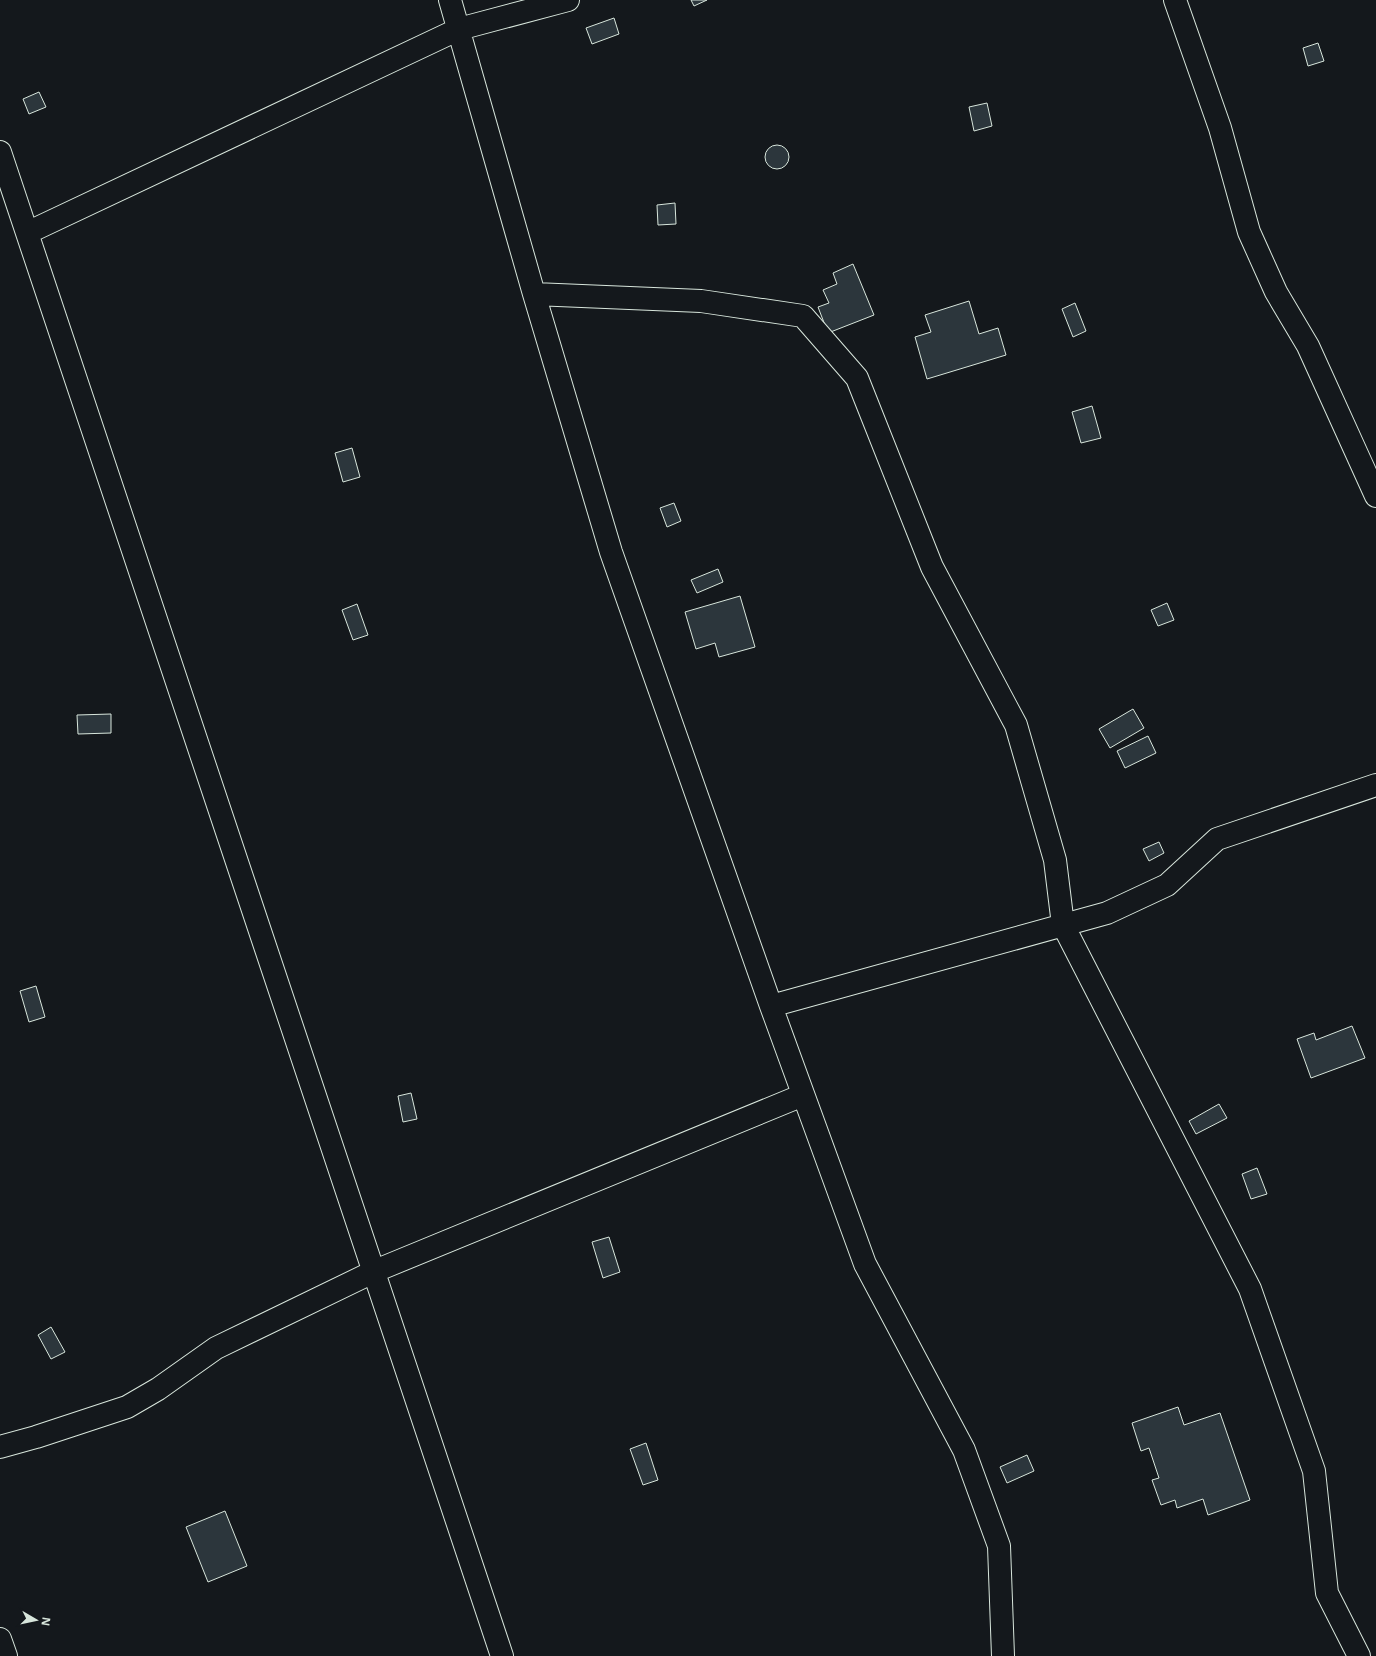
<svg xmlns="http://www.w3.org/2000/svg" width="1376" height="1656" font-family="'Open Sans',sans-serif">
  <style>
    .building { fill: #2c363c; stroke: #d8e6dc }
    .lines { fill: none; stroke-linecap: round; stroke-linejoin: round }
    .minor-casing { stroke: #d8e6dc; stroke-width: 24 }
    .minor { stroke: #14181c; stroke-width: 22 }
  </style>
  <rect width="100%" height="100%" fill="#14181c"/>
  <!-- building -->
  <path class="building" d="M691,0H707L694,6Z
    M614,18L619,34L592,44L586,28Z
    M1318,43L1324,61L1308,66L1303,48Z
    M39,92L46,107L29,114L23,99Z
    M987,103L992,126L974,131L969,107Z
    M765 157a12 12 0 1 1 24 0a12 12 0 1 1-24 0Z
    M675,203L676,224L658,225L657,205Z
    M853,264L874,315L828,333L818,307L829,303L823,290L837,284L833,273Z
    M969,301L979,334L998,328L1006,355L927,379L915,337L931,332L925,315Z
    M1075,303L1086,331L1073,337L1062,309Z
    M1092,406L1101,438L1081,443L1072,412Z
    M352,448L360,477L343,482L335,453Z
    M674,503L681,521L667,527L660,508Z
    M718,569L723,582L697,593L691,580Z
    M740,596L755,647L719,657L715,643L696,649L685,612Z
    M1167,603L1174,620L1158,626L1151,610Z
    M357,604L368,635L353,640L342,610Z
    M1133,709L1144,728L1110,748L1099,729Z
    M111,714V733L78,734L77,715Z
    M1148,736L1156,753L1125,768L1117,751Z
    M1159,842L1164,853L1149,861L1143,849Z
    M36,986L45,1017L29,1022L20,991Z
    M1352,1026L1365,1058L1311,1078L1297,1039L1314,1033L1316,1040Z
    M411,1093L417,1119L403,1122L398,1096Z
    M1219,1104L1227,1118L1196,1134L1189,1121Z
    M1257,1168L1267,1194L1251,1199L1242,1174Z
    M609,1237L620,1272L603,1278L592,1242Z
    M51,1327L65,1352L51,1359L38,1335Z
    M1178,1407L1184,1425L1220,1413L1250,1500L1208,1515L1203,1499L1177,1508L1175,1500L1161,1505L1152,1480L1159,1478L1149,1448L1141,1451L1132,1423Z
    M646,1443L658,1480L643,1485L630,1449Z
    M1027,1455L1034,1471L1007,1483L1000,1467Z
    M225,1511L247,1566L208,1582L186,1527Z"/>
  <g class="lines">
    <defs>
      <path id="minor" d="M450,0L534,294L611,552L771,1006L865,1264L964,1450L999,1546L1003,1656
        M1175,0L1220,128L1249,232L1276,292L1308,346L1376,496
        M0,152L502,1656
        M27,233L459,29L568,0
        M534,294L701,301L803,316L857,378L932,567L1016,725L1055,860L1063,925L1250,1289L1314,1471L1327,1593L1359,1656
        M771,1006L1107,913L1167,885L1217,839L1376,785
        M0,1447L36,1437L127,1407L158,1389L216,1348L375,1271L803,1095
        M0,1639L6,1656"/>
    </defs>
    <!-- minor casing -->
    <use href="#minor" class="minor-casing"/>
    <!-- minor -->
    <use href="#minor" class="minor"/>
  </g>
  <!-- north arrow -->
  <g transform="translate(36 1620) rotate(99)" stroke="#14181c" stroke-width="3" paint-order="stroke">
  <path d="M0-3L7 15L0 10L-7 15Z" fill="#d8e6dc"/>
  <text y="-6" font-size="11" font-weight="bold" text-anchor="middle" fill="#d8e6dc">N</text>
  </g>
</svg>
